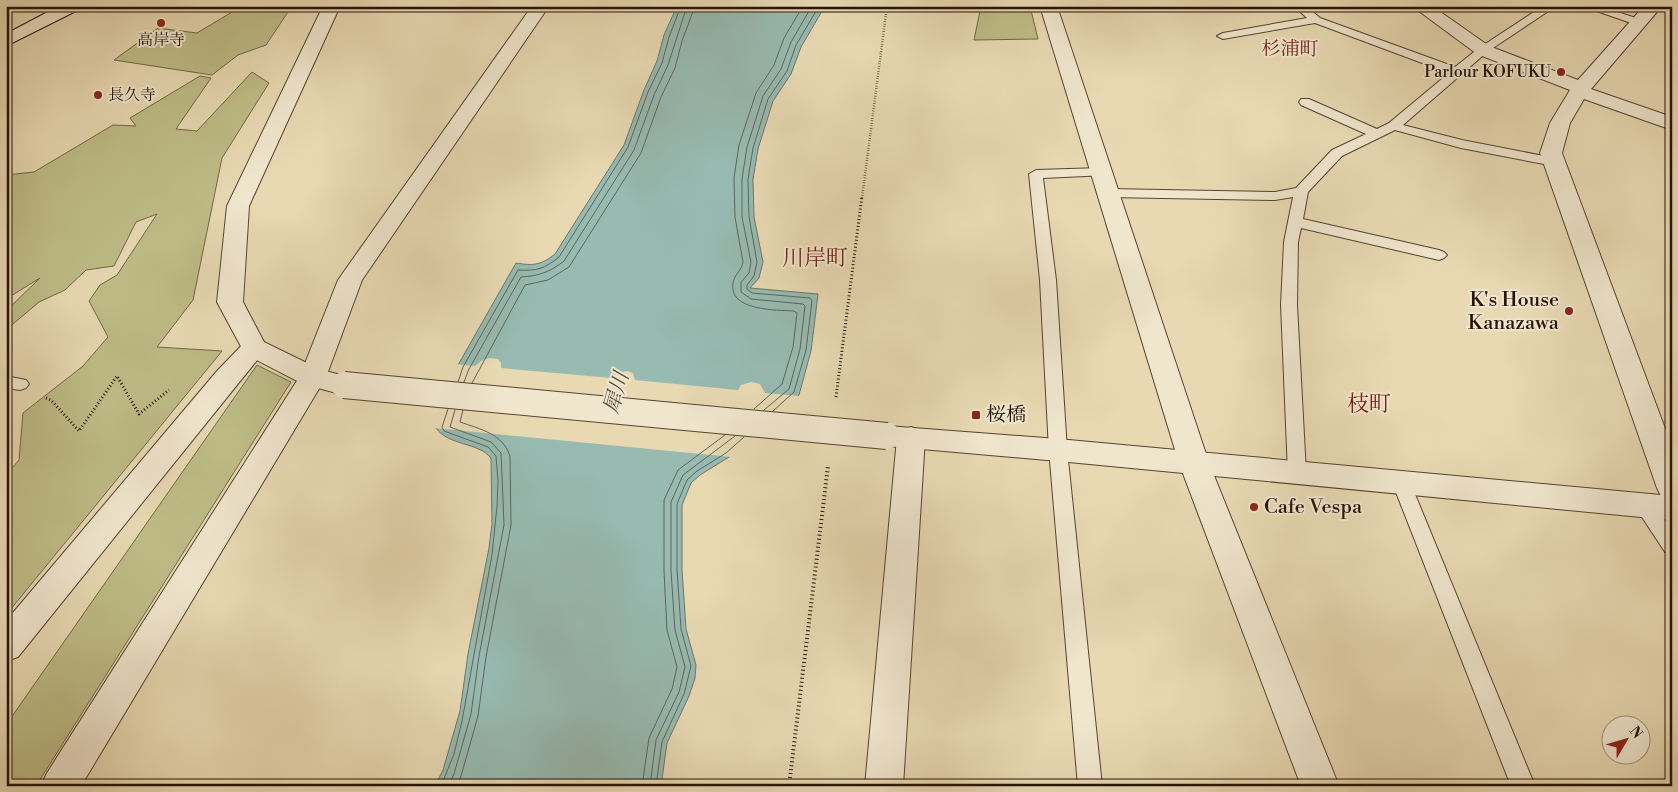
<svg xmlns="http://www.w3.org/2000/svg" width="1678" height="792" font-family="'Libre Bodoni','Noto Serif JP',serif">
  <style>
    .green { fill: #bebc87; stroke: #726846 }
    .water { fill: #97bab1; stroke: #6a776c }
    .pier { fill: #e8d9b3 }
    .lines { fill: none; stroke-linecap: round; stroke-linejoin: round }
    .shore { stroke: #5e665b; stroke-width: 1 }
    .service-casing { stroke: #564430; stroke-width: 2 }
    .minor-casing { stroke: #564430; stroke-width: 2 }
    .tertiary-casing { stroke: #564430; stroke-width: 2 }
    .secondary-casing { stroke: #261305; stroke-width: 2 }
    .path-far2 { stroke: #261305; stroke-width: 2.5; stroke-dasharray: 0.5 2; stroke-linecap: butt }
    .path-far1 { stroke: #261305; stroke-width: 3; stroke-dasharray: 1 2.5; stroke-linecap: butt }
    .path { stroke: #261305; stroke-width: 4; stroke-dasharray: 1 3; stroke-linecap: butt }
    .service { fill: #f0e6ce; fill-rule: evenodd }
    .minor { fill: #f0e6ce; fill-rule: evenodd }
    .tertiary { fill: #f0e6ce; fill-rule: evenodd }
    .secondary { fill: #f0e6ce; fill-rule: evenodd }
    .tertiary-bridge-casing { stroke: #564430; stroke-width: 28; stroke-linecap: butt }
    .tertiary-bridge { stroke: #f0e6ce; stroke-width: 26 }
    .poi-dot { fill: #8f2418; stroke: #f0e6ce; stroke-width: 2 }
    .labels { text-anchor: middle; dominant-baseline: central; stroke-width: 4; stroke-linejoin: round; paint-order: stroke }
    .far-poi-label { font-size: 16px; fill: #261305; stroke: #f0e6ce }
    .far-quarter-label { font-size: 19px; fill: #7a1f14; stroke: #f0e6ce }
    .poi-label { font-size: 20px; fill: #261305; stroke: #f0e6ce; text-anchor: start }
    .water-label { font-size: 21px; font-style: italic; fill: #4e4d41; stroke: #f0e6ce }
    .quarter-label { font-size: 22px; fill: #7a1f14; stroke: #f0e6ce }
  </style>
  <rect width="100%" height="100%" fill="#e8d9b3"/>
  <filter id="stains"><feTurbulence type="fractalNoise" baseFrequency=".004" numOctaves="4"/><feColorMatrix values="0 0 0 0 .2 0 0 0 0 .09 0 0 0 0 .02 0 0 0 .5 -.17"/></filter>
  <radialGradient id="worn" r=".72"><stop offset=".6" stop-color="#630" stop-opacity="0"/><stop offset="1" stop-color="#630" stop-opacity=".3"/></radialGradient>
  <!-- green -->
  <path class="green" d="M242,6H292L266,45L238,55L212,75L114,60L158,28L197,33Z
    M981,6H1030L1038,39L974,40Z
    M252,72L269,83L222,158L193,300L157,347L222,351L6,615V475L19,460L23,413L83,366L108,337L89,301L100,285L117,275L157,214L136,222L114,266L86,270L65,290L39,302L6,330V311L40,278L6,299V175L34,172L113,125L136,126L130,118L200,76L211,78L176,129L197,131Z
    M257,365L291,382L36,786H6V725Z"/>
  <!-- water -->
  <path class="water" d="M677,6H825L801,47L791,74L773,101L758,149L753,179L754,217L763,262L759,278L750,288L818,294L811,351L799,395L729,457L700,475L691,483L682,505V570L686,629L696,665L695,678L689,696L667,743L661,786H435L443,770L460,711L468,654L489,548L492,524L491,458C478,442 449,446 436,428L458,365L516,263C534,266 541,265 555,254L624,145L644,90L657,61L664,35Z"/>
  <!-- pier -->
  <path class="pier" d="M489,358L498,359L501,363V368L611,378L618,373L627,371L633,373L635,380L738,390L741,385L751,382L760,384L765,393L801,396L732,457L434,428L456,364L475,366L481,361Z"/>
  <g class="lines">
    <!-- shore -->
    <path class="shore" d="M458,382L463,367L518,270C537,271 544,269 559,257L628,147L648,92L662,63L669,37L681,6
      M464,382L469,369L521,277C539,276 550,272 564,261L634,150L654,95L668,65L687,6
      M472,383L525,285L548,280L569,267L641,153L661,97L675,68L682,41L695,6
      M754,409L782,384L793,347L797,313L794,311C777,310 728,311 733,283C734,275 742,270 743,262L735,217L734,178L739,145L756,93L774,65L784,38L803,6
      M764,410L789,389L800,349L805,306L803,304L751,299L741,292V282L749,273L751,262L742,217V179L747,147L763,96L781,69L791,42L812,6
      M773,411L794,392L806,350L812,301L810,298L752,293L747,289V285L754,276L757,262L749,217L748,179L753,148L768,99L787,71L796,45L819,6
      M441,786L454,754L462,721L492,555L497,506L498,481L496,456L488,447L444,431L442,427L448,409
      M448,786L454,774L471,714L479,656L504,525L501,453L491,442L450,427L455,410
      M456,786L461,776L478,716L486,657L511,525L510,457C504,434 480,429 460,422L463,410
      M642,786L649,738L672,689L677,667L667,630L664,571V500L678,470L725,435
      M650,786L656,740L679,692L685,667L675,630L671,571V502L683,475L735,436
      M656,786L662,742L684,694L691,666L681,629L677,570V504L687,480L697,471L726,453L744,437"/>
    <defs>
      <path id="service" d="M1294,6H1306L1320,18L1455,67L1479,48L1543,6H1556L1487,52L1403,125L1462,140L1554,158L1561,162L1554,166L1461,148L1395,130L1342,156L1308,192L1303,219L1439,250L1444,252L1447,255L1444,258L1439,260L1301,228L1298,242L1297,305L1306,473L1304,478L1297,480L1290,478L1288,473L1281,305L1284,242L1293,197L1275,200L1108,197L1101,193L1108,189L1275,192L1296,188L1332,150L1366,134L1301,105L1299,102L1301,99H1309L1377,129L1389,123L1449,73L1315,23L1223,39L1217,36L1223,33L1307,18Z
        M1582,6H1599L1642,20L1644,22L1638,25L1634,24Z
        M1102,168L1109,172L1107,175L1043,178L1056,280L1067,450L1102,786H1078L1049,450L1040,280L1029,174L1036,170Z
        M6,376L26,380L29,384L26,388L20,390L6,388Z
        M1401,475L1408,477L1410,482L1535,786H1511L1392,482L1394,477Z
        M1644,497L1651,500L1672,530V554L1665,552L1634,505L1637,500Z"/>
      <path id="minor" d="M532,6H549L362,280L326,377L81,786H41L47,773L300,376L338,280Z
        M1040,6H1057L1209,463L1339,786H1301L1179,463Z
        M1412,6H1432L1489,46L1578,80L1644,6H1662L1591,89L1672,117V130L1584,99L1570,123L1562,153L1672,447V499L1661,496L1657,488L1540,153L1550,123L1570,90L1477,54Z
        M254,339L263,342L267,348L237,385L18,657L6,661V621L217,371L245,342Z
        M911,427L921,431L925,438L903,786H865L897,438L901,431Z"/>
      <path id="tertiary" d="M323,6H340L249,206L243,302L264,342L321,370L354,378L358,385L354,392L344,395L303,384L245,354L217,302L227,206Z
        M887,426L1058,439L1672,496V520L1058,461L887,446L877,443L873,436L877,429Z"/>
      <path id="secondary" d="M59,6H80L78,10L6,46V34Z"/>
    </defs>
    <!-- service casing -->
    <use href="#service" class="service-casing"/>
    <!-- minor casing -->
    <use href="#minor" class="minor-casing"/>
    <!-- tertiary casing -->
    <use href="#tertiary" class="tertiary-casing"/>
    <!-- secondary casing -->
    <use href="#secondary" class="secondary-casing"/>
    <!-- path-far2 -->
    <path class="path-far2" d="M862,198L887,6"/>
    <!-- path-far1 -->
    <path class="path-far1" d="M836,397L862,196
      M46,398L51,400L79,431L117,376L139,414L169,390"/>
    <!-- path -->
    <path class="path" d="M789,786L828,466"/>
    <!-- service -->
    <use href="#service" class="service"/>
    <!-- minor -->
    <use href="#minor" class="minor"/>
    <!-- tertiary -->
    <use href="#tertiary" class="tertiary"/>
    <!-- secondary -->
    <use href="#secondary" class="secondary"/>
    <defs>
      <path id="tertiary-bridge" d="M344,385L887,436"/>
    </defs>
    <!-- tertiary-bridge casing -->
    <use href="#tertiary-bridge" class="tertiary-bridge-casing"/>
    <!-- tertiary-bridge -->
    <use href="#tertiary-bridge" class="tertiary-bridge"/>
  </g>
  <!-- markers -->
  <g class="poi-dot">
    <circle cx="161" cy="23" r="5"/>
    <circle cx="1561" cy="72" r="5"/>
    <circle cx="98" cy="95" r="5"/>
    <circle cx="1569" cy="311" r="5"/>
    <rect x="971" y="410" width="10" height="10" rx="2.5"/>
    <circle cx="1254" cy="507" r="5"/>
  </g>
  <g class="labels">
    <!-- far-poi labels -->
    <g class="far-poi-label">
      <text x="161" y="40">高岸寺</text>
      <text x="1551" y="72" text-anchor="end">Parlour KOFUKU</text>
      <text x="108" y="95" text-anchor="start">長久寺</text>
    </g>
    <!-- far-quarter labels -->
    <g class="far-quarter-label">
      <text x="1290" y="49">杉浦町</text>
    </g>
    <!-- poi labels -->
    <g class="poi-label">
      <text x="1559" y="300" text-anchor="end">K's House<tspan x="1559" dy="23">Kanazawa</tspan></text>
      <text x="986" y="415">桜橋</text>
      <text x="1264" y="507">Cafe Vespa</text>
    </g>
    <!-- water labels -->
    <g class="water-label">
      <text transform="translate(617 393) rotate(-74)">犀川</text>
    </g>
    <!-- quarter labels -->
    <g class="quarter-label">
      <text x="815" y="258">川岸町</text>
      <text x="1369" y="404">枝町</text>
    </g>
  </g>
  <!-- margin -->
  <rect width="1678" height="792" fill="none" stroke="#e8d9b3" stroke-width="25"/>
  <rect x="8" y="8" width="1663" height="777" fill="none" stroke="#261305" stroke-width="2.5"/>
  <rect x="12" y="12" width="1653" height="767" fill="none" stroke="#261305"/>
  <!-- north arrow -->
  <g transform="translate(1626 740) rotate(52)"><circle r="24" fill="#f0e6ce" stroke="#9f927e"/>
  <path d="M0-4L9 19L0 12L-9 19Z" fill="#8f2418"/>
  <text y="-8" font-size="14" font-weight="bold" text-anchor="middle" fill="#261305">N</text>
  </g>
  <rect width="100%" height="100%" filter="url(#stains)"/>
  <rect width="100%" height="100%" fill="url(#worn)"/>
</svg>
